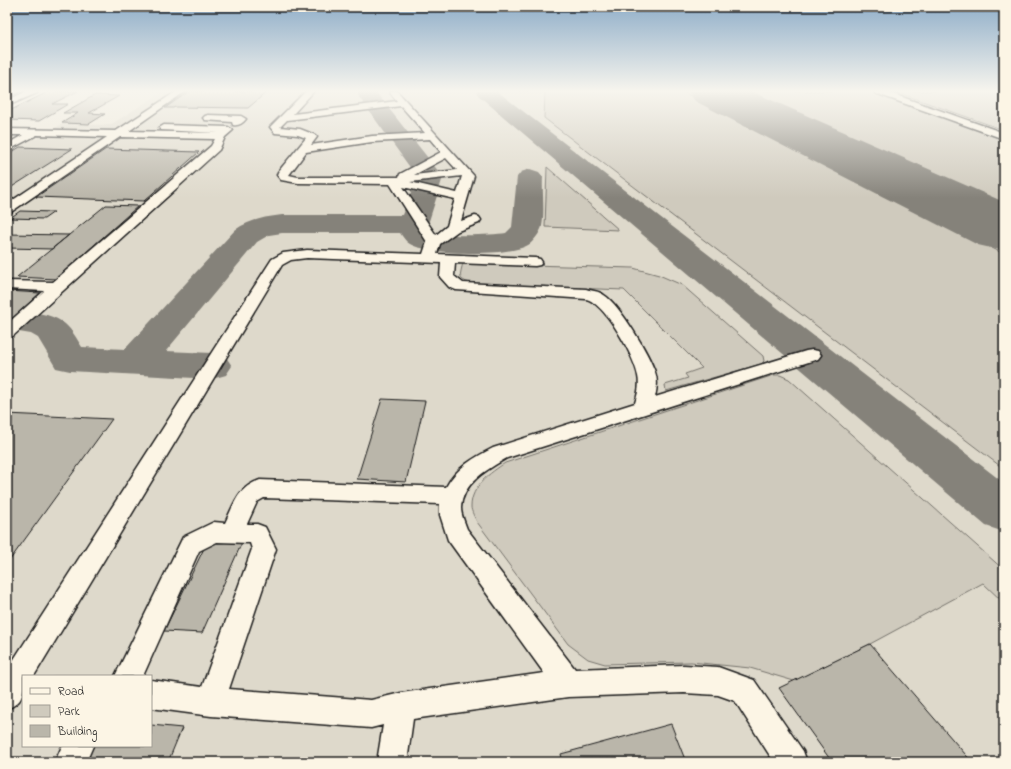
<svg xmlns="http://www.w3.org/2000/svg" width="1011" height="769" font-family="'Indie Flower',sans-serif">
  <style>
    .built { fill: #ded9cb; fill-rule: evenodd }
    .green { fill: #cfcabd; stroke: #76736c }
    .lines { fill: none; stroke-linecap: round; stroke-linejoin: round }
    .taxiway { fill: #85827a; fill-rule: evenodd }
    .runway { fill: #85827a; fill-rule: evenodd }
    .building { fill: #bab6aa; stroke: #1c1c1c }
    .minor-casing { stroke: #1c1c1c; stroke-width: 3 }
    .major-casing { stroke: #1c1c1c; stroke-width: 3 }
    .minor { fill: #fcf5e5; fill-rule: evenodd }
    .major { fill: #fcf5e5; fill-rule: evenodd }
    .tram { stroke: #1c1c1c; stroke-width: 1 }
  </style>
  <rect width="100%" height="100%" fill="#eee8d9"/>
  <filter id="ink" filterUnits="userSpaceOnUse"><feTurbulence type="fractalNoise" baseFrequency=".025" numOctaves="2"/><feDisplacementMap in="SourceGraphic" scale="8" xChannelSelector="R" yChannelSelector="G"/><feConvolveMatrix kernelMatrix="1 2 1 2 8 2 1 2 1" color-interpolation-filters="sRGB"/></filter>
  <g filter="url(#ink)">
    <!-- built -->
    <path class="built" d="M164,91H894L1004,130V762H7V135H15L12,137L36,139L62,124L110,125ZM23,676H151V746H23Z"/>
    <!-- green -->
    <path class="green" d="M513,91H681L1004,254V469L544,118L545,92Z
      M746,91H874L1004,138V206Z
      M894,91H1004V130Z
      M547,167L619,230L545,227Z
      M463,263L633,268L659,275L682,285L763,356L764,361L761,364L666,391L665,385L688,378L685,374L702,368L624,290L474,284C458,280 459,278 463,263Z
      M774,375H780L789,379L1004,570V603L983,583L870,644L794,681L750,668L691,662L605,664L588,659L568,644L477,522C475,518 471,511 471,507C471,486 490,473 505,463Z"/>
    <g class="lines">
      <!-- taxiway -->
      <path class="taxiway" d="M357,91H375L443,177L428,224L429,230C440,238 491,235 506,233L512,227L517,177L521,172L530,169L539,172L543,177C542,193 545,211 542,226C541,231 536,238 532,242C518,258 428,255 410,244C406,242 403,237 400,233H282L269,235L257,242L166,351L212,353L226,357L232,366L226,375L212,379L70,371L56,368L38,338L31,334L7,330V314C23,310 52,312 65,324C72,330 77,339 82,347L125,349L235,230C249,220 265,217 282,215H402L417,177L359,97Z
        M476,91H497L1004,483V532L986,526L478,95Z"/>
      <!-- runway -->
      <path class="runway" d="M688,91H751L1004,202V251L978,245L695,101Z"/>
    </g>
    <!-- building -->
    <path class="building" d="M50,91H78L52,104H68L39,121L7,120V112Z
      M190,91H268L248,108L175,107L173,108H165Z
      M95,95L119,96L89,113L105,114L89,124L62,123L78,113H63Z
      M20,147L72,149L7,190V155Z
      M106,149L199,152L144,201L36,197Z
      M106,205L138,206L56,279L17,277Z
      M20,211L54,212L44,219L10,218Z
      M7,234L69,235L52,249L7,248Z
      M7,291L40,293L7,323Z
      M382,399L425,401L406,482L357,479Z
      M7,414L112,419L7,564Z
      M209,538L243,540L202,633L164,631Z
      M870,644L972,762H832L779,688Z
      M671,724L686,762H563L561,754Z
      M151,725L182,728L168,762H79L87,746H151Z"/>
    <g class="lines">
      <defs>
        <path id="minor" d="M177,91H186L129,131L219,133L161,130L159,128L164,125L228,127L233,130L225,137L219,150L13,336L7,338V324L44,291L7,289V281L53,282L211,146L215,139L120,137L11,212L7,213V204L107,137L37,135L7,151V144L23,135H7V129L116,131Z
          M306,91H314L293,114L397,101L389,91H397L474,176L461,221L475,216L479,217L481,220L479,223L458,231L440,244L437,254L535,258L540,259L542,262L540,265L535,266L455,263L454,276L463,283L586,289C592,291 599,291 604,295C620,305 649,354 655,372C658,380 657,389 655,397L806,351L812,350L818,351L821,355L818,359L507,458C488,469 462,483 461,508C461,515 465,523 467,529L575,669L684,665L718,667L754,680L803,751L807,762H774L735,701L718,695L684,693L568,697L413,719L407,762H377L383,725L371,728L211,716L151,708V680L202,687L252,549L250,543L217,542L199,551L143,676H115L183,537L214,522L225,523C235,503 237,488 260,480L446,487C456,468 475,457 493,448L635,403C638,394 640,385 638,376C635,357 605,303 586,299L456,290L449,287L440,277L441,263L307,258L291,260L282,265L34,676H23C23,694 25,701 7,709V670L272,259L283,253L307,250L423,254L427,242L390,184L298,183L281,180L277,175L278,172L306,138L298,135L275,133L270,127ZM401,106L425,133L372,136L311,145L317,137L315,135L300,129L280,127L287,120ZM430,139L441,152L400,174L399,177H298L289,175L306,152L372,142ZM446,158L457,170L414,175ZM462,176L457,193L410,182ZM403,187L455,199L447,226L436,235ZM264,498L440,504V515L448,540L544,673L401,693L371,700L229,689L276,549L265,527L257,524H247L257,502Z
          M874,91H885L1004,133V139L875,93Z
          M208,115L241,116L246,119C242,124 238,126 233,125L232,122L205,120L203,118L205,116Z
          M62,746H93L86,762H55Z"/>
        <path id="major" d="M25,91H38L37,93L7,106V99Z"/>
      </defs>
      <!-- minor casing -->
      <use href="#minor" class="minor-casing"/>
      <!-- major casing -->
      <use href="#major" class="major-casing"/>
      <!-- minor -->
      <use href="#minor" class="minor"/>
      <!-- major -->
      <use href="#major" class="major"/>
      <!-- tram -->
      <path class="tram" d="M7,100L26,91"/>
    </g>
  </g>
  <!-- sky -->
  <linearGradient id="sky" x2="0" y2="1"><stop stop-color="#8eadc8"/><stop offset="0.46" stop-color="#f7f5ee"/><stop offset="1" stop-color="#f7f5ee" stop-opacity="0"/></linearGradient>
  <rect width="1011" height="198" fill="url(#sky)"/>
  <!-- margin -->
  <rect width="1011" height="769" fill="none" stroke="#fcf5e5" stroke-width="24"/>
  <rect x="12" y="12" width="987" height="745" fill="none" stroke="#1c1c1c" stroke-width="1.5" filter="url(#ink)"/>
  <!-- legend -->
  <rect x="22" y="675" width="130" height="72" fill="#fcf5e5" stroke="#a29e95"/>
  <rect x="30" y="688" width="20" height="6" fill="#fcf5e5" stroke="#a29e95"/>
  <text x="58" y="695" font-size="12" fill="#1c1c1c">Road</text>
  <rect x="30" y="705" width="20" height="12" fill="#cfcabd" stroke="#a29e95"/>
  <text x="58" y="715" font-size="12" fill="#1c1c1c">Park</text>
  <rect x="30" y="725" width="20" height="12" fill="#bab6aa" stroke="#a29e95"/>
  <text x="58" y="735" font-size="12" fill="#1c1c1c">Building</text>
</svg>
